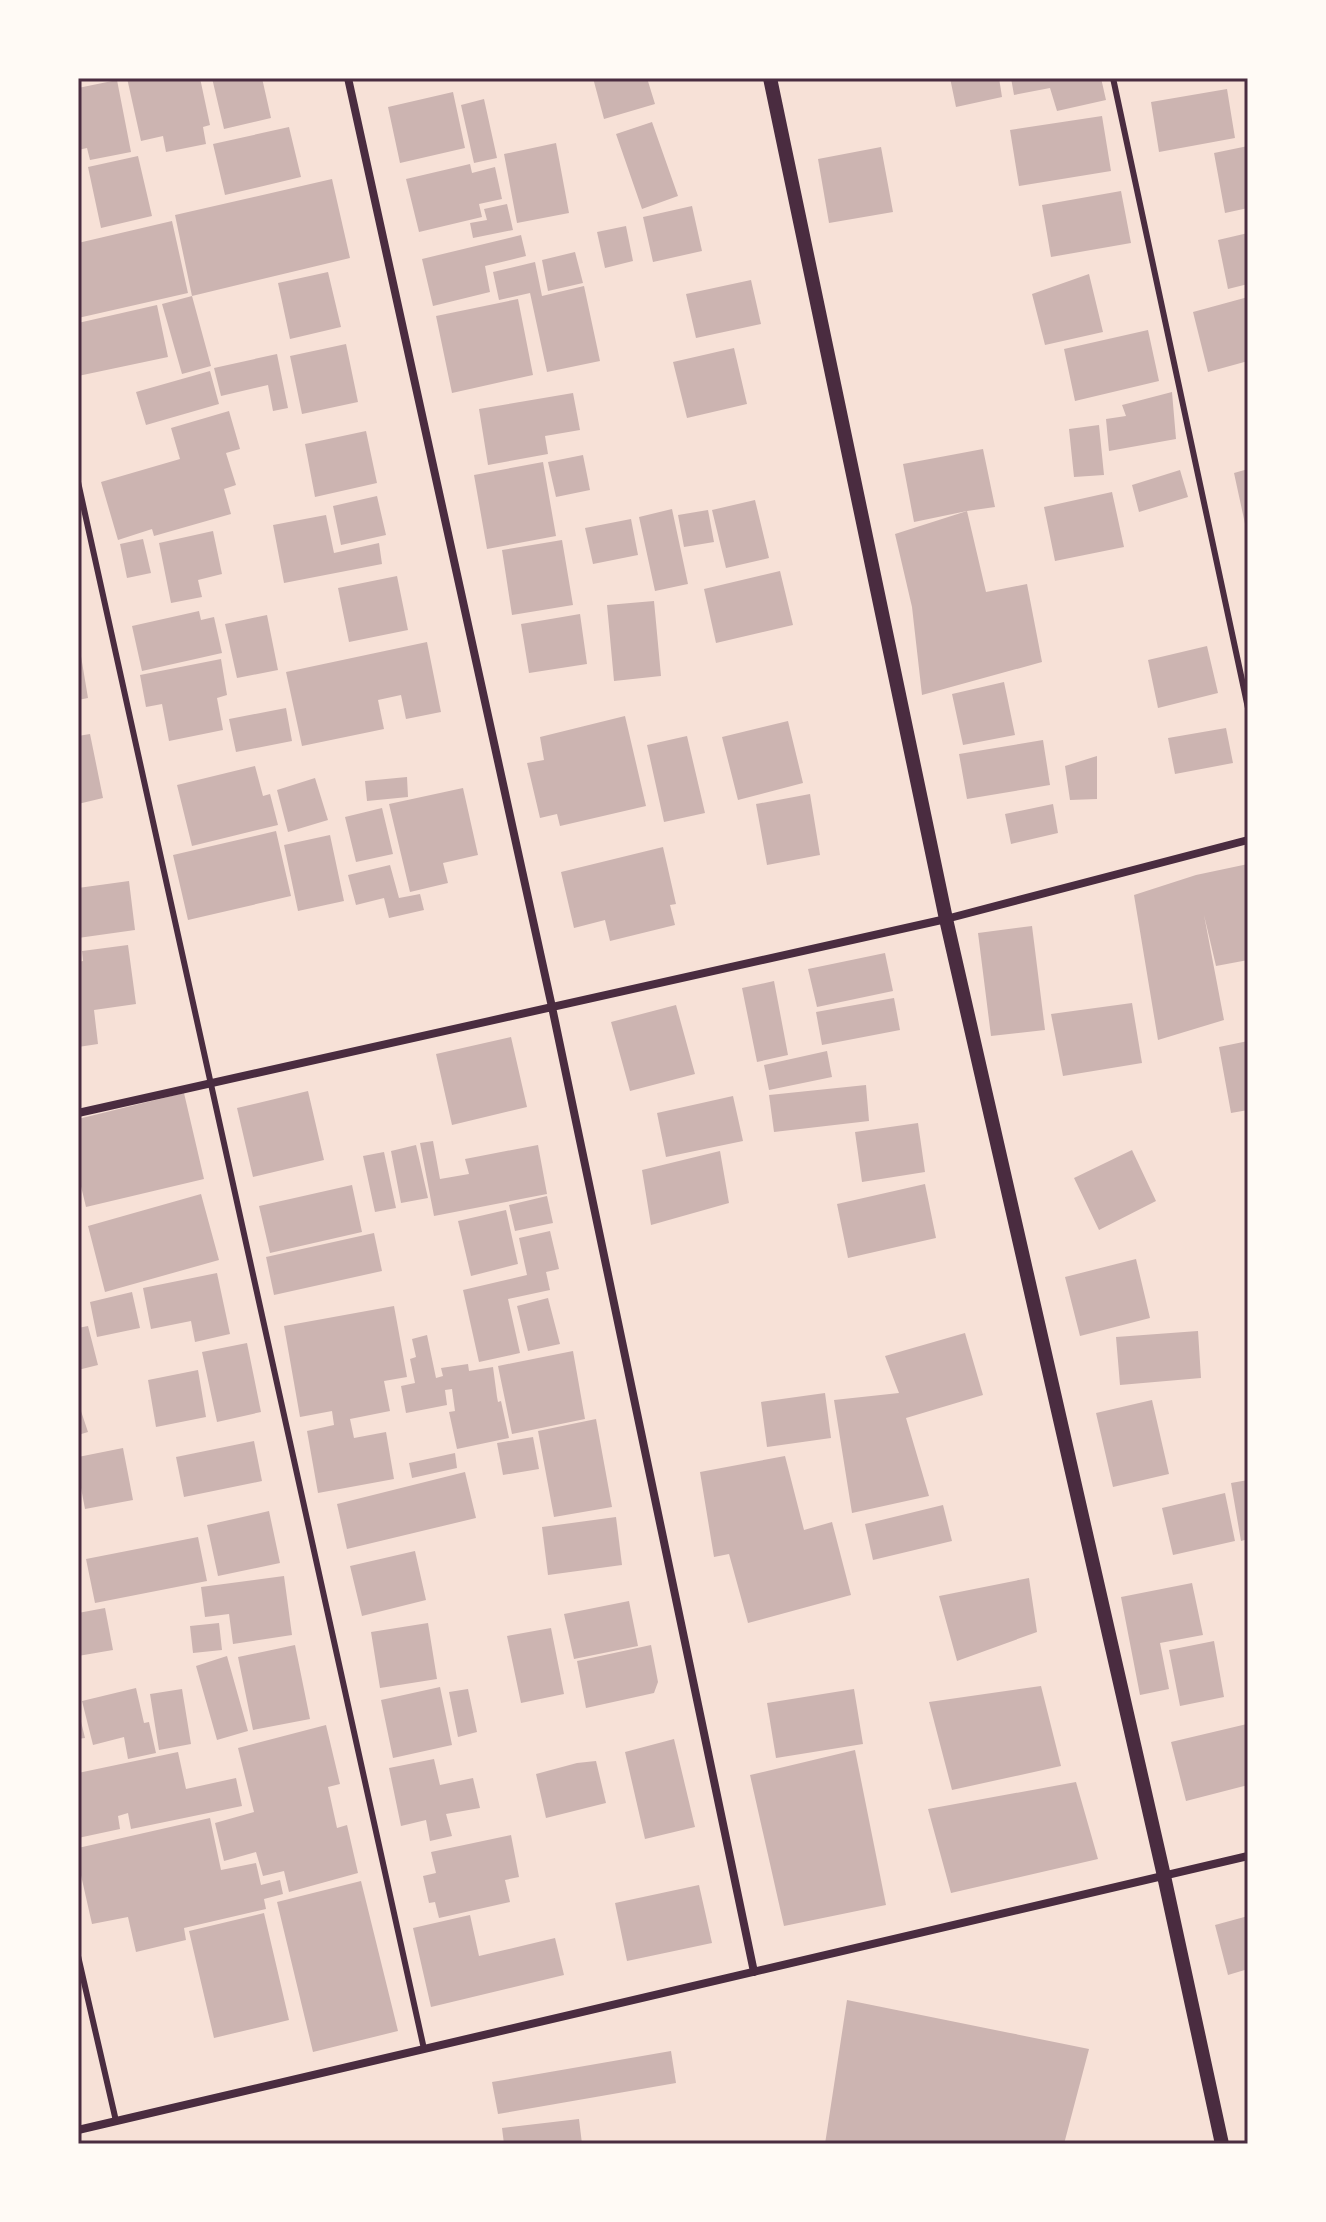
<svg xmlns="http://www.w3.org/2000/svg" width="1326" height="2222" font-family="'DejaVu Sans',sans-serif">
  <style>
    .building { fill: #ccb4b1 }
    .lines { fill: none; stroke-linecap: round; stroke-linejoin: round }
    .service { stroke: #4a2c40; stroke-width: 6 }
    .minor { stroke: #4a2c40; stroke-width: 8 }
    .tertiary { stroke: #4a2c40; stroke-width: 14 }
    .neatline { fill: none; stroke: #4a2c40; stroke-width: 3 }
  </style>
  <rect width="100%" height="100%" fill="#f7e1d7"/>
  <!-- building -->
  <path class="building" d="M127,78H200L210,125L203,127L206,144L166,152L163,136L141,141Z
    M212,78H262L271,118L224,129Z
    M593,78H647L655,104L604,119Z
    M950,78H999L1002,97L956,107Z
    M1011,78H1101L1106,100L1057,111L1050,88L1014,95Z
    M117,80L131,152L90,160L87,148L78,150V88Z
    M1227,89L1235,138L1159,152L1151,102Z
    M453,92L465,148L400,163L388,107Z
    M484,99L497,158L474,163L461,105Z
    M1102,116L1111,171L1019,186L1010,130Z
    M652,122L678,196L642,209L616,134Z
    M289,127L301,177L225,195L213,144Z
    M556,143L569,213L517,223L504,154Z
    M1248,146V208L1225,213L1214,153Z
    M881,147L893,212L829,223L818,159Z
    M138,156L152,216L101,228L88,167Z
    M470,164L472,173L495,167L502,199L479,204L482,217L419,232L406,179Z
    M332,179L350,258L192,296L175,215Z
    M1121,191L1131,243L1051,257L1042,205Z
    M507,204L513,230L473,238L470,223L487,220L484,209Z
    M692,206L702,251L653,262L643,217Z
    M172,221L188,293L78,318V243Z
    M626,226L633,261L605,268L597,232Z
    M1248,233V284L1228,289L1218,240Z
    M521,235L526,256L485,266L490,292L433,306L422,259Z
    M575,252L583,283L548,291L542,260Z
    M535,262L542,296L584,286L600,361L547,372L530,293L499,300L493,272Z
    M328,272L341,327L290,339L278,283Z
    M1089,274L1103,332L1045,345L1032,294Z
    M751,280L761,324L696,338L686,294Z
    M192,296L211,366L182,374L162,304Z
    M1248,297V361L1208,372L1193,312Z
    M518,299L533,375L452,393L436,316Z
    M157,305L168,357L78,376V323Z
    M1148,330L1159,381L1075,401L1064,349Z
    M346,344L358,402L302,414L290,356Z
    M734,348L747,404L687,418L673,362Z
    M277,354L288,408L273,411L268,385L221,396L214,368Z
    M210,371L219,404L146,425L136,392Z
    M1172,392L1176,439L1109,451L1106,419L1126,416L1122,405Z
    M573,393L580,430L545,436L548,454L488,465L479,409Z
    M229,411L240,449L226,453L236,485L224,489L231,514L154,536L152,529L118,540L101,482L180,459L171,428Z
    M1099,425L1104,475L1074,477L1069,429Z
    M366,431L377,483L315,497L305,444Z
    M983,449L995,507L967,511L986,592L1027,584L1042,662L922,695L912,607L895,534L967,511L914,522L903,464Z
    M583,455L590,490L556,497L548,462Z
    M543,462L556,536L487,549L474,475Z
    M1248,469V532L1247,533L1234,473Z
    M1180,470L1188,497L1139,512L1132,485Z
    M1112,492L1124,547L1055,561L1044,507Z
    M377,496L386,535L341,545L333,506Z
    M755,500L769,558L726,568L712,510Z
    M672,509L688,584L655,591L639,517Z
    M708,510L714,542L684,547L678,515Z
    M326,515L334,553L379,543L382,564L284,583L273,525Z
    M631,519L638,555L593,564L585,528Z
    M213,531L222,574L198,580L202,597L171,603L159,543Z
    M143,539L151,573L127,578L120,544Z
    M562,540L573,605L512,615L502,550Z
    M780,571L793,625L716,643L704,589Z
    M397,576L408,630L349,642L338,588Z
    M654,601L661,676L614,681L607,605Z
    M199,611L201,620L214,617L222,653L142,671L132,626Z
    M580,614L587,664L529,673L521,624Z
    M267,615L278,670L237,678L225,624Z
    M427,642L441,712L406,719L401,695L378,700L384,729L302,746L286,672Z
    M1207,646L1218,693L1158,708L1148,660Z
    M78,650H80L88,698L78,700Z
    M221,659L227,695L217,698L223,730L169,741L162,704L146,707L140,675Z
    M1004,682L1015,735L963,745L952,694Z
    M286,708L292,741L236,752L229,719Z
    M625,716L646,806L560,826L557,814L540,818L527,763L544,760L540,737Z
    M788,721L803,783L738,800L722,737Z
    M1226,728L1233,763L1175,774L1168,738Z
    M90,734L103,798L78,804V736Z
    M687,736L705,813L664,822L647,745Z
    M1043,740L1050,785L967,799L959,754Z
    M1097,756V799L1070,800L1065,766Z
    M255,766L263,796L270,794L278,825L192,846L177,785Z
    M407,777L408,797L367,801L365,781Z
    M315,778L328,820L288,832L277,790Z
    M463,788L478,855L443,863L448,883L410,892L389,804Z
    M810,794L820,855L767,865L756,804Z
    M1053,804L1058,833L1011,844L1005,814Z
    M382,808L393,854L356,862L345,817Z
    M276,831L291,896L188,920L173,855Z
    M330,835L344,901L298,911L284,845Z
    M663,847L676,904L670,905L675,925L610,941L605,920L574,928L561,872Z
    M1248,864V960L1216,966L1204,915L1224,1020L1158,1040L1134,895L1196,875Z
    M390,865L399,898L420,894L424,910L389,918L384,898L356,905L348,875Z
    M129,881L135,930L78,938V888Z
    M1032,926L1045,1030L991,1036L978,933Z
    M128,945L136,1004L94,1010L98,1044L78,1047V962L83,961L82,951Z
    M885,953L893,991L817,1007L808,969Z
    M774,981L788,1055L757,1062L742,988Z
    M894,998L900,1030L822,1045L816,1012Z
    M1132,1003L1142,1063L1063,1076L1051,1014Z
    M676,1005L695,1074L630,1091L611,1022Z
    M511,1037L527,1107L452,1125L436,1054Z
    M1248,1041V1110L1231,1113L1219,1047Z
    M827,1051L832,1077L769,1090L764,1065Z
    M866,1085L869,1121L774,1132L769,1095Z
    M308,1091L324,1160L253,1177L237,1108Z
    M184,1093L204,1179L86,1207L78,1174V1119Z
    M733,1096L743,1141L666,1157L657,1113Z
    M918,1123L925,1172L862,1182L855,1132Z
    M433,1141L440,1179L469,1174L465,1159L538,1145L547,1194L434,1216L420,1143Z
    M416,1145L428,1198L401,1203L391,1151Z
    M1132,1150L1156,1201L1099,1230L1074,1178Z
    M720,1151L729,1203L651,1225L642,1170Z
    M384,1152L396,1208L375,1212L363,1156Z
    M925,1184L936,1238L848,1258L837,1204Z
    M352,1185L362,1232L270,1253L259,1206Z
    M201,1194L219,1260L105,1292L88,1226Z
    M547,1196L553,1223L515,1231L509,1205Z
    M506,1210L518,1264L471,1276L458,1221Z
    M550,1231L559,1269L546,1272L550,1290L508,1299L520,1353L479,1362L463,1290L527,1275L519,1238Z
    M374,1233L382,1271L274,1295L266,1257Z
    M1136,1259L1150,1318L1080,1336L1065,1277Z
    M217,1273L230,1334L195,1342L191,1321L151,1329L143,1288Z
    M132,1292L140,1328L97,1337L90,1302Z
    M548,1298L560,1344L528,1351L517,1306Z
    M394,1306L407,1377L384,1381L390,1411L350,1419L354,1438L386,1432L394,1479L318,1493L307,1431L334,1425L332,1411L300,1417L284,1326Z
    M88,1326L98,1365L78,1370V1328Z
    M1198,1331L1201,1378L1120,1385L1116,1337Z
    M965,1333L983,1395L906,1418L929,1496L852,1513L834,1400L899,1393L885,1356Z
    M427,1335L436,1378L443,1376L441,1368L468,1364L469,1371L493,1367L497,1397L498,1402L501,1401L509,1438L457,1449L449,1412L455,1411L452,1389L445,1390L447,1405L406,1413L401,1386L415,1383L410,1359L416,1357L412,1339Z
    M247,1343L261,1412L217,1422L202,1352Z
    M573,1351L585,1419L512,1434L498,1366Z
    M198,1370L206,1417L156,1427L148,1380Z
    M825,1393L831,1438L767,1447L761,1402Z
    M1152,1400L1169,1474L1113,1487L1096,1413Z
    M78,1402L88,1432L78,1435Z
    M596,1419L612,1507L554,1517L538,1431Z
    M533,1437L539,1469L503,1475L497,1443Z
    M254,1441L262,1481L184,1497L176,1457Z
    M123,1448L133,1500L85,1509L78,1472V1457Z
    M455,1453L457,1468L412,1478L409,1463Z
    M785,1456L804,1530L832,1522L851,1595L748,1623L729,1554L714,1557L700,1472Z
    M465,1472L476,1518L347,1549L337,1504Z
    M1248,1480V1539L1241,1541L1231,1483Z
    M1225,1493L1235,1541L1173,1555L1162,1508Z
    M943,1505L952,1541L873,1560L865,1524Z
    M269,1511L280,1563L218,1576L207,1525Z
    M616,1517L622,1565L548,1575L542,1527Z
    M198,1537L207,1581L95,1603L86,1559Z
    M415,1551L426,1600L362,1616L350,1566Z
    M284,1576L292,1635L233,1644L229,1614L205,1617L201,1587Z
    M1029,1578L1037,1632L957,1661L939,1596Z
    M1192,1583L1203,1635L1160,1643L1169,1689L1140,1695L1121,1597Z
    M629,1601L638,1646L574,1659L564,1614Z
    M105,1608L113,1650L78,1656V1613Z
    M219,1623L222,1650L193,1653L190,1626Z
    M428,1623L437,1679L380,1688L371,1632Z
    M551,1628L564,1694L521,1703L507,1636Z
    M1214,1641L1224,1697L1180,1706L1169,1650Z
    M295,1645L310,1719L253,1730L238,1657Z
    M651,1645L658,1682L654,1693L586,1708L577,1661Z
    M227,1656L248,1731L217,1740L196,1666Z
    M1041,1686L1061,1766L952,1790L929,1702Z
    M440,1687L452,1745L393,1758L381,1700Z
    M136,1688L144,1723L149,1722L156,1753L128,1759L124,1737L93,1745L82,1701Z
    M182,1689L191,1744L159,1750L150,1694Z
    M468,1689L477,1732L458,1737L449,1692Z
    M854,1689L863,1744L776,1758L767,1703Z
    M78,1709L85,1738L78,1739Z
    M1247,1724L1248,1785L1186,1801L1171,1742Z
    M326,1725L340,1784L328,1787L337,1828L347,1825L358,1873L289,1892L284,1871L263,1876L256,1852L224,1861L215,1823L254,1812L238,1748Z
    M674,1739L695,1827L645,1839L625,1752Z
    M855,1750L886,1905L784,1926L750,1775Z
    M178,1752L186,1789L236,1778L242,1806L131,1829L128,1813L118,1816L120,1829L78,1838V1773Z
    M434,1759L440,1785L473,1778L480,1808L446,1814L452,1836L430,1841L426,1820L401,1826L389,1768Z
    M596,1761L606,1803L546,1818L536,1774L577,1763Z
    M1076,1782L1098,1859L951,1893L928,1809Z
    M210,1818L221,1870L256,1863L261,1885L280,1880L283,1894L264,1899L266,1909L184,1928L186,1940L136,1952L128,1917L92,1924L78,1862V1848Z
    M511,1835L519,1877L505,1880L510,1902L439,1918L435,1902L429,1903L423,1876L436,1873L431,1852Z
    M361,1881L398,2031L313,2052L277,1902Z
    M699,1885L712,1943L627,1961L615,1903Z
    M264,1913L289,2020L214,2038L189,1931Z
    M470,1915L479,1956L555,1938L564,1975L431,2007L413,1928Z
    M1248,1916V1969L1228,1975L1215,1925Z
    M847,2000L1089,2049L1064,2144H825Z
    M671,2051L676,2083L498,2114L492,2082Z
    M579,2119L582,2144H504L502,2128Z"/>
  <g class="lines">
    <!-- service -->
    <path class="service" d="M1113,78L1248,708
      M78,482L424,2049
      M78,1956L116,2121"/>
    <!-- minor -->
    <path class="minor" d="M348,78L552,1007L754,1972
      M78,1113L946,919L1248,840
      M78,2130L1248,1856"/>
    <!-- tertiary -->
    <path class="tertiary" d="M770,78L946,919L1164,1876L1222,2144"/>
  </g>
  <!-- border -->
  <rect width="1326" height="2222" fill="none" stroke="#fffaf5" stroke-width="160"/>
  <rect x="80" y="80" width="1166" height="2062" class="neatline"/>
</svg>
